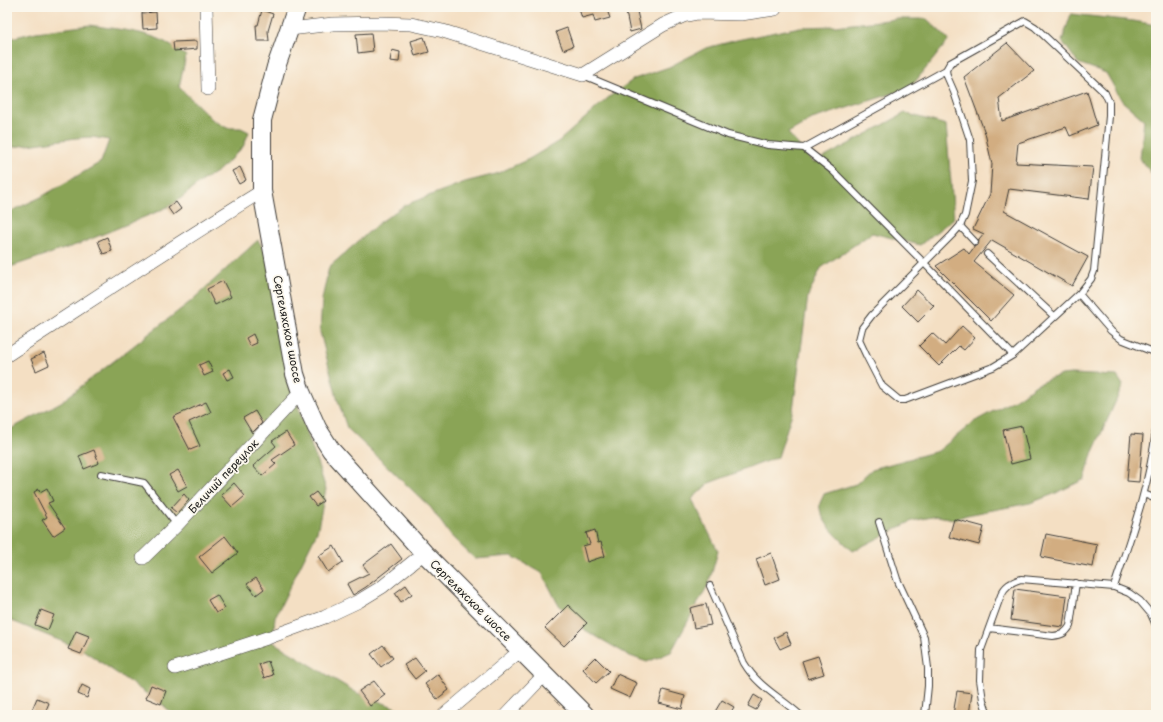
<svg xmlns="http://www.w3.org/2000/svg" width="1163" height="722" font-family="'Playpen Sans',sans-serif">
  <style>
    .forest { fill: #8aa456; stroke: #536039 }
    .building { fill: #d2ad81 }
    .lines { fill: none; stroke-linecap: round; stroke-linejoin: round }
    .lane-casing { stroke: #3c3935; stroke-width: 8 }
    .street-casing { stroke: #3c3935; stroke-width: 14 }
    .secondary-casing { stroke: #3c3935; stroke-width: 20 }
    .lane { stroke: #fff; stroke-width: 6 }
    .street { stroke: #fff; stroke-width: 13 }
    .secondary { stroke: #fff; stroke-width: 18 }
    .labels { text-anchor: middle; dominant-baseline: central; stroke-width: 3.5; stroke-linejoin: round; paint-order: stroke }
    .street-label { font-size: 11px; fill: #1c1c1c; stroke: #fbf7ec }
  </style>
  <rect width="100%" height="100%" fill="#fbf7ec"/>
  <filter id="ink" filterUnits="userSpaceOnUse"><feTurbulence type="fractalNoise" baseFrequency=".025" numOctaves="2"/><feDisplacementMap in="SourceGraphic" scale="8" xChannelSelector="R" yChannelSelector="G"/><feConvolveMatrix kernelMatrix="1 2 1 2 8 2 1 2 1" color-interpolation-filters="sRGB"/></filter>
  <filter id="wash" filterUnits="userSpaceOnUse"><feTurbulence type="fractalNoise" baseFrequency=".012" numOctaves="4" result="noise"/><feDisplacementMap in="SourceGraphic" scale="16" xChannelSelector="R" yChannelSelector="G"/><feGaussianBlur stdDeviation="0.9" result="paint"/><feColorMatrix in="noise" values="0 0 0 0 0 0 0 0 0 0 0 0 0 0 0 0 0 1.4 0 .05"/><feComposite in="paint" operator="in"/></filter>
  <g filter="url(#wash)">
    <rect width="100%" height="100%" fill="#f4dfc3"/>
    <!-- forest -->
    <path class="forest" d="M1071,14L1134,21L1156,25V179L1140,159L1144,120L1122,101L1106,73L1078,63L1062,41Z
      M896,19H927L949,40L910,88L812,119L788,133L814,163L905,113L946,125L954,218L920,245L872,233L821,268L808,296L793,410L778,457L709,483L692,499L718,551L709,583L671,652L647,662L630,656L585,630L558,604L542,573L512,556L475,559L451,536L431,508L347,428L337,398L320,332L322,299L329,267L379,223L405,205L465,182L496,174L529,159L559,141L609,97L634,79L669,67L706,48L737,40L800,27L835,26Z
      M90,25C113,29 137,30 159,39C168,43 177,50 186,56L179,87L213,120L227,128H241L249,132L243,147L231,159L218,171L203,180L175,203L159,211L79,244L7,268V213L41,197L101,162L109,140L92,137L76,138L7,148V39L36,32Z
      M258,240L271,261L288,376L326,489L317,532L275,617L273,642L357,693L415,715H173L163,705L83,650L7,619V431L61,402L190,302Z
      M1071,374L1117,376L1123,385L1092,454L1085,479L1054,494L1030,503L967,515L954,519L937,516L912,521L853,551C842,541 817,520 820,503C821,500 823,497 824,494L856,484L872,469L938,451L975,421L1016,399L1036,385L1049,379L1061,375Z"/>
    <g id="blocks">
      <!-- building -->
      <path class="building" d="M586,7H611L612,9L607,10L610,18L595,22L593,15L582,18L579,9Z
        M625,7H636L641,29L630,32Z
        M262,10L273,14L268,31L269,41H257L256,25H258Z
        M156,12L157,28L143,29L142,13Z
        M567,28L573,46L563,50L556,32Z
        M371,33L373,51L358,53L356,34Z
        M424,37L429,52L415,56L411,41Z
        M197,41V49L174,51L173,42Z
        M1007,43L1034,71L999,98L1002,121L1087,91L1097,125L1070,136L1066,127L1018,143L1016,163L1093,167L1089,199L1009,189L1004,211L1088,257L1072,286L992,240L974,262L1014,295L991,321L936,266L964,248L969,254L975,246L978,245L979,240L984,234L973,229L990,194L992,164L985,133L964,77Z
        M392,50L400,52L399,62L390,61Z
        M240,167L246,180L239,184L232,171Z
        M176,202L181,209L173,215L168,208Z
        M107,237L112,251L103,254L98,241Z
        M223,281L231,297L215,305L207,289Z
        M917,290L934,306L918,322L902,306Z
        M962,326L975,338L964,350L959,346L939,366L919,346L932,333L945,345Z
        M253,334L257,343L250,346L246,338Z
        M44,353L49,365L36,371L31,359Z
        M208,361L213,372L204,376L199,365Z
        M230,369L234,377L227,380L223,373Z
        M206,402L211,412L189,422L200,446L190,450L173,417Z
        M255,411L262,423L252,433L243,418Z
        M1022,426L1030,459L1011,464L1003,430Z
        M286,432L294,445L272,460L276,464L262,476L253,466L276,446L272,441Z
        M1131,434L1143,435L1139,482L1127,481Z
        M94,450L99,463L84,469L79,456Z
        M178,470L187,486L178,491L169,475Z
        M234,483L245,496L232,507L221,495Z
        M47,488L53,501L48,503L65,528L53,536L42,520L47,517L34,492L39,489L40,492Z
        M316,492L323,501L316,506L309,497Z
        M184,494L189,500L177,513L171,508Z
        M954,519L984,527L979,545L949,537Z
        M595,530L598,543L601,542L605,556L587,562L583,546L590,544L586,533Z
        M1046,534L1097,544L1093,567L1041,557Z
        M225,536L238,553L212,573L199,557Z
        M391,544L402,559L366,587L353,595L347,584L369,573L363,565Z
        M334,546L343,562L328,572L318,556Z
        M771,553L780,579L765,585L756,559Z
        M256,578L264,589L256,595L247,584Z
        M406,585L412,594L401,602L395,593Z
        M1015,589L1067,596L1063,627L1011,620Z
        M217,595L225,608L216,613L208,600Z
        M706,604L711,625L694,628L690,608Z
        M568,605L587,623L564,646L545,628Z
        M41,610L54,615L48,630L35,625Z
        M76,631L89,636L81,654L68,649Z
        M786,632L791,644L780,649L774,638Z
        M383,645L393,658L381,667L371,654Z
        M818,656L824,674L808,679L802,661Z
        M595,657L609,671L596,683L583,669Z
        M415,658L425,671L415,679L404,665Z
        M268,661L273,675L264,678L259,664Z
        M438,674L449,690L437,699L425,684Z
        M617,674L637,683L630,698L610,689Z
        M374,681L385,695L370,706L359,691Z
        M82,685L90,689L87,698L78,694Z
        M151,685L166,691L161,704L146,698Z
        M663,690L685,696L682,709L659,703Z
        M957,691L972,693L969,715H953Z
        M754,695L762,700L756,710L748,706Z
        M37,698L49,703L44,715H38L31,712Z
        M722,700L734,707L729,715H713Z"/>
    </g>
  </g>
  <g filter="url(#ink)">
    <use href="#blocks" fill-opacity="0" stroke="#3c3935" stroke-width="1"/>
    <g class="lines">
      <defs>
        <path id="lane" d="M583,75L728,135L768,145L804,148L833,171L924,263L1013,355
          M804,148L946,70
          M960,226L975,242
          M987,254L1054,316
          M1079,294L1091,279L1094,271L1109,116V102L1105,93L1035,27L1025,21L950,63L946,70L947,76L954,92L970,140L972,181L965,215L960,226L952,235L872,315L862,328L859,340L867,357L882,386L899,400H905L993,367L1013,355L1079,294L1111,331L1121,339L1156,353
          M101,474L144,483L177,525
          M1144,494L1156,499
          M879,522L897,579L924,637L928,668V686L925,715
          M710,586L744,663C759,688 779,696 800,715
          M1114,587C1131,536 1150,484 1156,430
          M989,628L1053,636C1062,635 1066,633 1070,626L1076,583
          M988,715L983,700L980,680L981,650L1001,595C1005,586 1011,582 1021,579L1114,587L1129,593L1140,601L1151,614L1156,625"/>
        <path id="street" d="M206,7L208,89
          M290,29L333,24L381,23L411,24L443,31L583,75L663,25L683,16L698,13L741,14L775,9
          M7,355C92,300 176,244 262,191
          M143,558L177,525L301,392
          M175,668L270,637L325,617L359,601L382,587L424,553
          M444,715L521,650
          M506,715L545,674"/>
        <path id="secondary" d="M297,7L276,67L262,120V191L295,374L301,392L317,428L331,450L424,553L585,715"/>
      </defs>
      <!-- lane casing -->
      <use href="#lane" class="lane-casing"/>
      <!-- street casing -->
      <use href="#street" class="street-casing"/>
      <!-- secondary casing -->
      <use href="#secondary" class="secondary-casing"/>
      <!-- lane -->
      <use href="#lane" class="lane"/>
      <!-- street -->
      <use href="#street" class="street"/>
      <!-- secondary -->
      <use href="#secondary" class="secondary"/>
    </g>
  </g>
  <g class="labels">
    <!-- street labels -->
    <g class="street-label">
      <text transform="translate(288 329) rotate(79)">Сергеляхское шоссе</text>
      <text transform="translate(223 476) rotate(-47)">Беличий переулок</text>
      <text transform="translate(471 600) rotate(45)">Сергеляхское шоссе</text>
    </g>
  </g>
  <!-- margin -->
  <rect width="1163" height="722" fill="none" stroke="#fbf7ec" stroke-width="24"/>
</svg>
